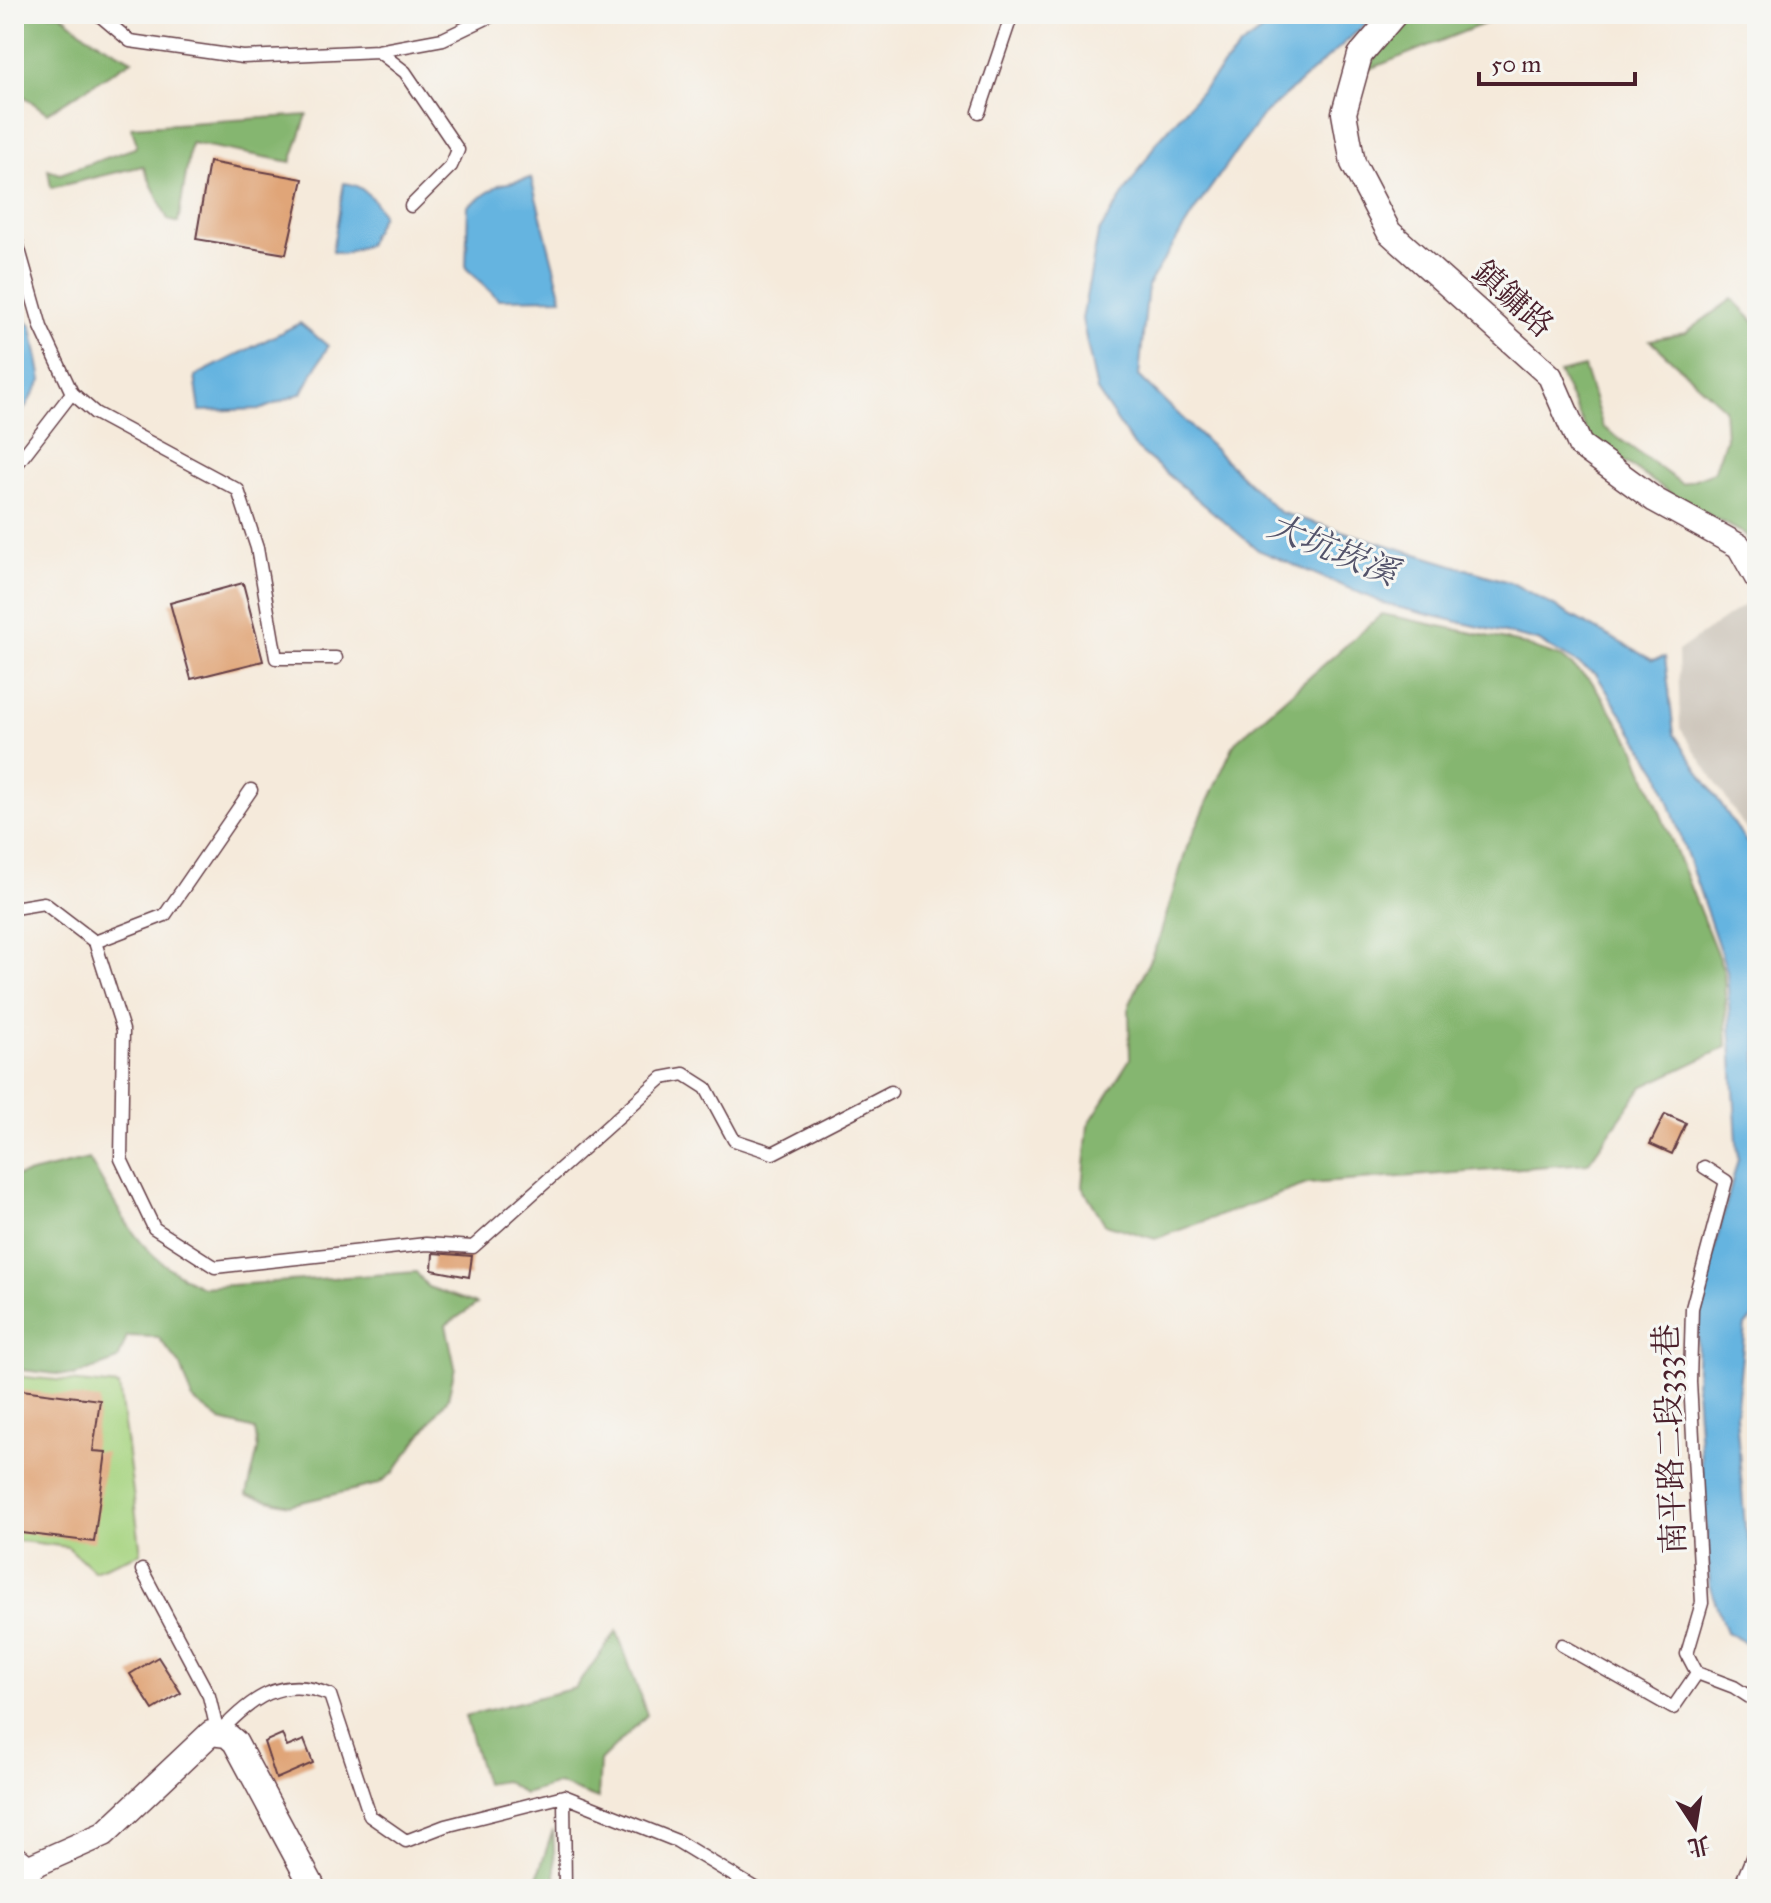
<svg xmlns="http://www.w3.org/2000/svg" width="1771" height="1903" font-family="'IM FELL Great Primer','Noto Serif TC',serif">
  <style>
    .industrial { fill: #cbc3b8 }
    .green { fill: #a7d481; stroke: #787a56; stroke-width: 2 }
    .forest { fill: #85b66f; stroke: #686a4d; stroke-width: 2 }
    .water { fill: #65b4e0; stroke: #586a86; stroke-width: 2 }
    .building { fill: #e0a578 }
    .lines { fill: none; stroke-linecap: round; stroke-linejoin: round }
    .service-casing { stroke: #643d45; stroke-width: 15 }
    .minor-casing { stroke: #643d45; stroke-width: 27 }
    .service { stroke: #fff; stroke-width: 12 }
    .minor { stroke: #fff; stroke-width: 24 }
    .labels { text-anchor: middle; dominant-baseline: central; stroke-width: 6; stroke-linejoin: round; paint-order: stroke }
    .street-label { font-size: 32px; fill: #4a1f2b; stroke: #f6f6f2 }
    .water-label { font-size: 34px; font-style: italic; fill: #53536a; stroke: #f6f6f2 }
  </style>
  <rect width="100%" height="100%" fill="#f6f6f2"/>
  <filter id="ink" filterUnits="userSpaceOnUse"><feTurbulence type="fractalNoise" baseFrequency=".0125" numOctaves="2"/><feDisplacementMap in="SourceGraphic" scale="16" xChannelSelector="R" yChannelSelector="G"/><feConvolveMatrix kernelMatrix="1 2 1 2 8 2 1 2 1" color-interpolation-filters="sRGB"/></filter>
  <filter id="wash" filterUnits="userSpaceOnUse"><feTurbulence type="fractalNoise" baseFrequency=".006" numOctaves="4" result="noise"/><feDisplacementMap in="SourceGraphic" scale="32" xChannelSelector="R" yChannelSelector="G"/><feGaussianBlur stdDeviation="1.8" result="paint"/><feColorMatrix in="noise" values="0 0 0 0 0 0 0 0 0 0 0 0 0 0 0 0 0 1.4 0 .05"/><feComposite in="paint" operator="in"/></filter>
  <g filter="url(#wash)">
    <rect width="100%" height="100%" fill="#f5eadb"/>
    <!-- industrial -->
    <path class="industrial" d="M1754,598L1757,601V846L1680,728L1678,651Z"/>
    <!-- green -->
    <path class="green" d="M14,1376L119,1386L141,1553L94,1571L68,1547L14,1540Z"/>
    <!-- forest -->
    <path class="forest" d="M14,14H61L86,35L132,60L47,113L14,89Z
      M1425,14L1501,17L1365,71L1400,28Z
      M307,115L291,162L191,143L178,223L168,220L143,166L51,188L48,170L60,174L135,148L137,144L131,127Z
      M1732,299L1757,324V554L1745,534L1683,502L1590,438L1559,373L1584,367L1603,427L1682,484L1714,472L1726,438L1724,408L1650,340L1685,333Z
      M1382,614L1516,642L1562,658L1592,682L1633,745L1724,971L1727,1047L1642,1087L1588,1163L1307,1184L1155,1239L1105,1224L1082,1186L1088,1125L1130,1059L1129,1006L1159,939L1187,847L1235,742Z
      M89,1159C124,1217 137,1257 202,1287L416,1272L428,1287L477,1304L446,1325L455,1367L448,1398L393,1473L378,1484L289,1505L247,1495L258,1449L255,1430L221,1421L193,1400L181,1366L158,1337L127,1336L118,1360L74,1376L14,1369V1177Z
      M617,1631L647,1715L600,1761L598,1799L558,1784L524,1794L505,1781L485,1784L465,1716L575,1688Z
      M553,1830L556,1889H533Z"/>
    <!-- water -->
    <path class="water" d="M1284,14H1377L1261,117L1197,207L1148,285L1139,376L1279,512L1512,583L1652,660L1665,657L1674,734L1757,858V1312L1745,1326L1736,1415L1745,1527L1757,1570V1649L1726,1632L1710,1587L1696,1389L1699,1309L1738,1159L1727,971L1659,773L1596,674L1538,641L1388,605L1258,550L1134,446L1097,391L1082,319L1098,234L1157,142L1240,47Z
      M531,178L562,298L498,299L466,268L468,206L499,185Z
      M344,183C362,184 375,199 382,215L367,245L343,254L332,252Z
      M14,309L32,327L42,380L14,425Z
      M300,323L328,346L302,393L262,409L200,411L195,376Z"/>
    <g id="blocks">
      <!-- building -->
      <path class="building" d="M209,162L303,179L286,254L196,239Z
        M243,583L263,661L191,679L170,603Z
        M1665,1114L1686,1123L1672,1154L1650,1144Z
        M433,1253L472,1256L469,1277L432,1270Z
        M14,1389L100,1400L93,1451L106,1452L94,1542L14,1532Z
        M158,1657L181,1693L153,1710L130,1674Z
        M282,1734L287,1747L304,1740L313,1763L276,1779L264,1742Z"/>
    </g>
  </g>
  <g filter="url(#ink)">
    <use href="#blocks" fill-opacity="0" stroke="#643d45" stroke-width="2"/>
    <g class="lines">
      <defs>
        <path id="service" d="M98,14L130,41L243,57L378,51L405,72L458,150L451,166L411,206
          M378,51L443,39L495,14
          M979,112L1012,14
          M14,232L41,327L72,393L95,413L238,490L257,548L276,658H336
          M14,468L72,393
          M14,908L44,903L95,942L123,1030L121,1159L154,1228L215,1267L426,1244L473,1247L662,1078L684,1074L706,1088L734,1140L773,1153L891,1092
          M95,942L165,915L251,790
          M1704,1167L1726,1181L1692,1308L1690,1382L1702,1603L1687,1654L1697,1673L1734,1687L1757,1702
          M142,1570L209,1696L218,1734
          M1562,1645L1673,1708L1697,1673
          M218,1734C250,1699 282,1674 330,1695L370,1816L406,1841L445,1826L564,1796L677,1841L756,1889
          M564,1796L565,1889
          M14,1849L34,1865
          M1739,1889L1757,1846"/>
        <path id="minor" d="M1395,14L1360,55L1344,113L1353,163L1389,232L1550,376L1580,445L1655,500L1739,546L1757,578
          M14,1889L34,1865L104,1834L211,1733L227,1735L235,1742L314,1889"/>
      </defs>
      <!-- service casing -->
      <use href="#service" class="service-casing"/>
      <!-- minor casing -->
      <use href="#minor" class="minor-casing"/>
      <!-- service -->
      <use href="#service" class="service"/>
      <!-- minor -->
      <use href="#minor" class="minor"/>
    </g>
  </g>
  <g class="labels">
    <!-- street labels -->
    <g class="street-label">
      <text transform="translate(1513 299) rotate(42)">鎮鏞路</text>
      <text transform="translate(1670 1439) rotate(-92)">南平路二段333巷</text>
    </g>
    <!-- water labels -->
    <g class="water-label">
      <text transform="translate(1333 549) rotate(22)">大坑崁溪</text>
    </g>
  </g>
  <!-- margin -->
  <rect width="1771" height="1903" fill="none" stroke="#f6f6f2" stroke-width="48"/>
  <!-- north arrow -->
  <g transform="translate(1695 1827) rotate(168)" stroke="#f6f6f2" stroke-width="6" paint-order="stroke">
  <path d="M0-6L14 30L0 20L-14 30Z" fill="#4a1f2b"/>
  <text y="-12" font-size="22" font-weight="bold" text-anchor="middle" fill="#4a1f2b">北</text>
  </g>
  <!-- scale -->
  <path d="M1479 72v12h156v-12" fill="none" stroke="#4a1f2b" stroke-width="4"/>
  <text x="1491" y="72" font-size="24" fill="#4a1f2b" stroke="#f6f6f2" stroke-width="6" paint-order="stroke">50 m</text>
</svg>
